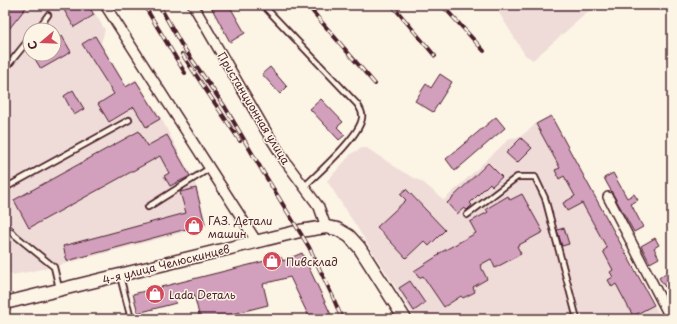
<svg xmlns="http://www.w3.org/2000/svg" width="677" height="324" font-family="'Playpen Sans',sans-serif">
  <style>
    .built { fill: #efdcd9; fill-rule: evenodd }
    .building { fill: #d2a0bd; stroke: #4a1f2b }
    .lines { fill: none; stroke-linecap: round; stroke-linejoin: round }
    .service-casing { stroke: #4a1f2b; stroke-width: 8 }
    .minor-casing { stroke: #4a1f2b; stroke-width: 12 }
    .secondary-casing { stroke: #4a1f2b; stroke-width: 15 }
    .service { stroke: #fcf5e5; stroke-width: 4.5 }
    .minor { stroke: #fcf5e5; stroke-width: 9 }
    .secondary { stroke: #fcf5e5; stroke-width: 12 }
    .rail-casing { stroke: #4a1f2b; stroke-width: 4 }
    .rail { stroke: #fcf5e5; stroke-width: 2.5; stroke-dasharray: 8; stroke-linecap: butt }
    .labels { text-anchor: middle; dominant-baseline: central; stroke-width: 3; stroke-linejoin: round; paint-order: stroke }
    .street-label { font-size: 11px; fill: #4a1f2b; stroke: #fcf5e5 }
    .poi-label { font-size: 11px; fill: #4a1f2b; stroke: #fcf5e5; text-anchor: start }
  </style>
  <rect width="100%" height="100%" fill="#fcf5e5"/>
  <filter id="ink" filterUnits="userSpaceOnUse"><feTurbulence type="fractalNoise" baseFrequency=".025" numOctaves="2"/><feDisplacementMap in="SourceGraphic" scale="8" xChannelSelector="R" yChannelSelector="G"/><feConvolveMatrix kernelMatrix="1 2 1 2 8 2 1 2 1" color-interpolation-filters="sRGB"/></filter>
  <g filter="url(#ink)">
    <!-- built -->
    <path class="built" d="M5,5H90L105,30L101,43L126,85L136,79L161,118L191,175L197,188L207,226L57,266L13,275L5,269ZM30,30H54V54H30Z
      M494,5H596L533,60L525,55Z
      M551,116L662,319H416L327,181L352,153L362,148H367L403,172L424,183L444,200L510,138L520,137L536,124Z"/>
    <!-- building -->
    <path class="building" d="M8,5H28L5,34V9Z
      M61,5H88L94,15L74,27Z
      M210,5H229L245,33L230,42Z
      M62,36L71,52L41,69L32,54H54V40Z
      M95,36L126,87L136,81L160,119L146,127L134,107L109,122L98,104L114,94L82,44Z
      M270,67L287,87L280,94L262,74Z
      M440,74L452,82L433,112L415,101L426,84L431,88Z
      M73,90L84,109L74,115L64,96Z
      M321,99L343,122L337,127L345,135L339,140L310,109Z
      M551,116L654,305L633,316L616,284L612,287L608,280L613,277L610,272L613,270L603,251L607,248L582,203L567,211L563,203L575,196L564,176L559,179L555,170L560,168L536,124Z
      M496,117L505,128L455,171L446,159Z
      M139,131L147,146L167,135L190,176L170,186L164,176L169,173L160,156L29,228L14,200Z
      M521,138L532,148L517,163L506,153Z
      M488,163L502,177L492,186L490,183L470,203L472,205L467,210L464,208L457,214L447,203Z
      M613,173L627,198L634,194L638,200L631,204L643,227L634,232L604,178Z
      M196,188L205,224L67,261L63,246L186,213L180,192Z
      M406,189L445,230L429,246L424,241L406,258L377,227L406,200L400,194Z
      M522,194L543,232L517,246L521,254L495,268L491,259L480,265L487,279L473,287L475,292L463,298L461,296L444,307L423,276L419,278L414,271L439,255L438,254L476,233L470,222L488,212L486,209L508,196L510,200Z
      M8,223L14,228L8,229L7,232L9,235L5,239V227Z
      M564,228L569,244L562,246L557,230Z
      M655,238L659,245L654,248L659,258L650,263L641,246Z
      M302,253L333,319H310L290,277L263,284L268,305L213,319H200L194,294L175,299L176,303L138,313L133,294L281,257L283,261Z
      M672,268V281L665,287L659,278Z
      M410,281L425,303L414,311L399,288Z"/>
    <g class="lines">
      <defs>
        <path id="service" d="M263,5L357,104C360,108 363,113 362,118C360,136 318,173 304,187
          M37,30L48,15
          M5,69L30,38
          M5,188L129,120
          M148,207L210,168
          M467,215L517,177H535L545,198L577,319
          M11,232L54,267L59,288
          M120,276L131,319"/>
        <path id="minor" d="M105,5L257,242
          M193,5L266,131L285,161L319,207L326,227
          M608,197L671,319"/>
        <path id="secondary" d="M5,303L300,231L326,227L337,229L349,236L359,247L405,319"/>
      </defs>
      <!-- service casing -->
      <use href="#service" class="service-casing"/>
      <!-- minor casing -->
      <use href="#minor" class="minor-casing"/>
      <!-- secondary casing -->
      <use href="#secondary" class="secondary-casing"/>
      <!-- service -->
      <use href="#service" class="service"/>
      <!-- minor -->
      <use href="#minor" class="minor"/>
      <!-- secondary -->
      <use href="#secondary" class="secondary"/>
      <defs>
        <path id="rail" d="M144,5L185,73
          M159,5L181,44L225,107L263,172L309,247L332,295L342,319
          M307,5L375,84
          M392,5L435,56
          M442,5L484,51
          M182,54L240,141"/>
      </defs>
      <!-- rail casing -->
      <use href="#rail" class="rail-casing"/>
      <!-- rail -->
      <use href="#rail" class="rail"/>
    </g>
  </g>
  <!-- icons -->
  <defs>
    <symbol id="shop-disc" viewBox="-11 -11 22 22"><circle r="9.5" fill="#d1495b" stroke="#fcf5e5"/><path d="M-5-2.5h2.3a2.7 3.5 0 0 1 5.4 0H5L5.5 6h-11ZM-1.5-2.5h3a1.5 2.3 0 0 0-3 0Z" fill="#fff"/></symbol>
  </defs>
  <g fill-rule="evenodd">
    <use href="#shop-disc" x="183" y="215" width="22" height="22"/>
    <use href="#shop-disc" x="261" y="250" width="22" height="22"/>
    <use href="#shop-disc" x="144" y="283" width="22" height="22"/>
  </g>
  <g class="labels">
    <!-- street labels -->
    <g class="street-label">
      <text transform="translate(254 108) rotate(59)">Пристанционная улица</text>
      <text transform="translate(166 264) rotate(-14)">4-я улица Челюскинцев</text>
    </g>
    <!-- poi labels -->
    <g class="poi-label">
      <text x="208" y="220">ГАЗ. Детали<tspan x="208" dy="13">машин</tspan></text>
      <text x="286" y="261">Пивсклад</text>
      <text x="169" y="294">Lada Dеталь</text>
    </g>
  </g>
  <!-- margin -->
  <rect width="677" height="324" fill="none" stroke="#fcf5e5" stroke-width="20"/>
  <rect x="10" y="10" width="657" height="304" fill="none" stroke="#4a1f2b" stroke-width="1.5" filter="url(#ink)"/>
  <!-- north arrow -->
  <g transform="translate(42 42) rotate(251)"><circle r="19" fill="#fcf5e5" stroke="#b59f9b"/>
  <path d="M0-3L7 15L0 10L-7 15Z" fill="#d1495b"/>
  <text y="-6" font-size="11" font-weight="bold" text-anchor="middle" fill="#4a1f2b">С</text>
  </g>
</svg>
